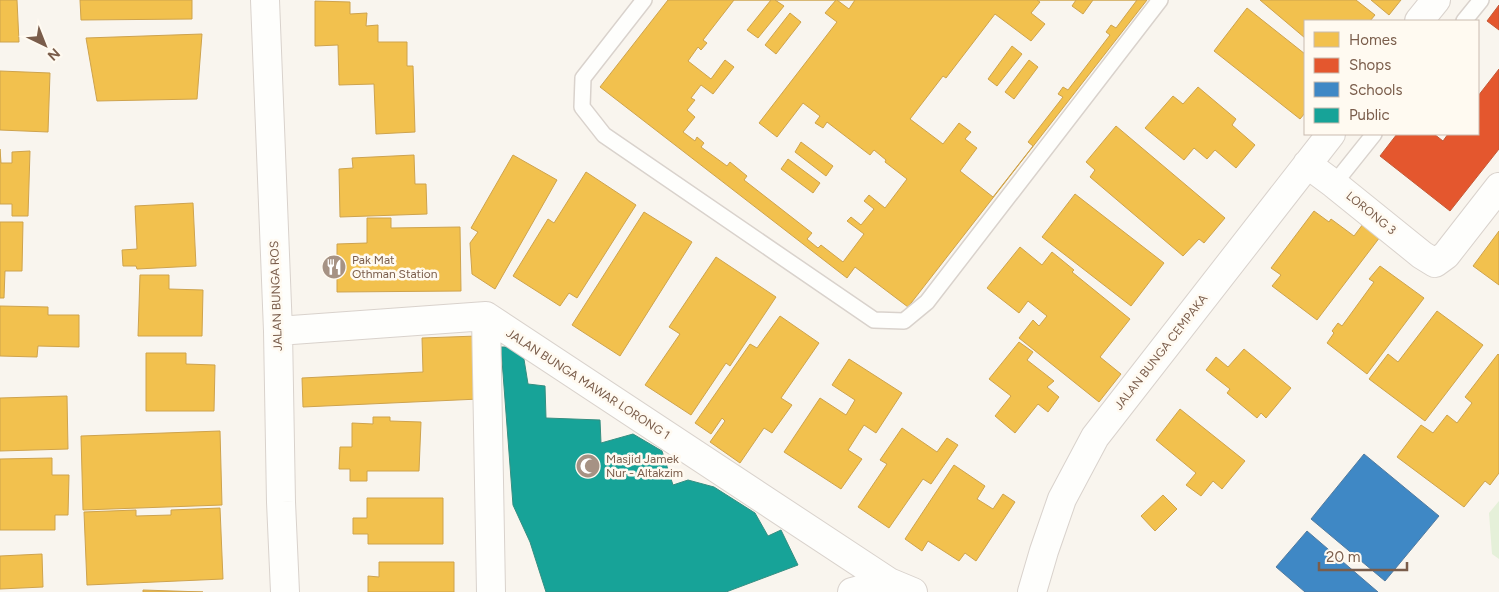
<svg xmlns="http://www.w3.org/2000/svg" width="1499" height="592" font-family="Figtree,sans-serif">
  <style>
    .green { fill: #e5f0d9 }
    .homes { fill: #f2c14e; stroke: #cea34d; fill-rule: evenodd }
    .shops { fill: #e4572e; stroke: #c45937 }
    .schools { fill: #3f88c5; stroke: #517ba0 }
    .public { fill: #17a398; stroke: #358e81 }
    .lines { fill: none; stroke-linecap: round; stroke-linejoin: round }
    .lane-casing { stroke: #d9d2cc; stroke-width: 18 }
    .street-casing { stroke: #d9d2cc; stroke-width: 30 }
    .lane { stroke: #fefefc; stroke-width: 15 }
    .street { stroke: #fefefc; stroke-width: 28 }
    .labels { text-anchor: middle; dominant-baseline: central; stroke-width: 5; stroke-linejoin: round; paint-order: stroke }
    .street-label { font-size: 12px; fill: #7a5d4b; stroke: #fffaf1 }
    .poi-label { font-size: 12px; fill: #7a5d4b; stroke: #fffaf1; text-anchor: start }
  </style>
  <rect width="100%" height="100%" fill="#f9f5ee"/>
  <!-- green -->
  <path class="green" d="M1499,501V559L1492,554L1489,513Z"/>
  <!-- homes -->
  <path class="homes" d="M0,0H17L19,42H0Z
    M80,0H192V19L81,20Z
    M668,0H1147L908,307L855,267L847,278L600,87Z
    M734,0H771L747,30L758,38L784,6L775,0H836L825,13L837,22L759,123L777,137L803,103L820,116L815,123L823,128L827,122L870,155L874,150L886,160L885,162L907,179L885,208L869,195L864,201L874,209L861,225L851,217L847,221L864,234L843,262L821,245L818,248L807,239L812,233L744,180L747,176L730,162L727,166L701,147L704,143L697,137L695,141L683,132L695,117L687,110L695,100L691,98L701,85L713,94L734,67L725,60L711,79L688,61L698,47L701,50L707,43L703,40ZM790,13L801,22L776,54L765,45ZM801,142L833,166L826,176L795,152ZM788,159L820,183L813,193L781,169Z
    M837,0H855L849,9Z
    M1037,0H1076L1072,6L1083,14L1093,0H1137L1116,28L1111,25L1106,32L1110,35L1068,90L1063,87L1058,94L1063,97L1028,142L1033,146L993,197L960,171L977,148L965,139L971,132L959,123L943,144L910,119L943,76L946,78L995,14L1031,41L1045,24L1031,13L1040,2ZM1012,46L1022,54L997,86L988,79ZM1029,60L1038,67L1014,99L1005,92Z
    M1260,0H1356L1375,15L1370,21H1305V38Z
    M1371,0H1401L1389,15Z
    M315,1L350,2V14L367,13L366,26L378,25V42H407V66H413L415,132L376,134L374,84L339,85L338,45L315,46Z
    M1247,8L1305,54V113L1300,119L1214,51Z
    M202,34L197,99L97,101L86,38Z
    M0,71L50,73L48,132L0,130Z
    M1198,87L1236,119L1232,125L1255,145L1236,168L1215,150L1207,159L1194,148L1184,160L1145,128L1173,96L1183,104Z
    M1116,126L1225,218L1204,243L1199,239L1183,256L1090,177L1095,170L1086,162Z
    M0,149L1,163H12V152L30,151L28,216H12V204H0Z
    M414,155L415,184H426L427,214L340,217L339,169L353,168L352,158Z
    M513,155L557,180L495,289L472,274L470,243L478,232L471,228Z
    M586,172L636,205L577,298L569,293L560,306L513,276L548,219L554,223Z
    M1075,194L1164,263L1131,306L1042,237Z
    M193,203L196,266L137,269L136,266H123L122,250L137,249L135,206Z
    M1314,211L1329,222L1331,219L1354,236L1363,224L1380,237L1317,320L1272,286L1281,275L1271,268Z
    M644,212L692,242L620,356L572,325Z
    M367,218H391V228L460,227L461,291L337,292V244L367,243Z
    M0,222H23L22,271H5L4,298H0Z
    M1499,231V285L1473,266Z
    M1020,247L1042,265L1052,252L1074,270L1072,272L1130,319L1100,357L1121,374L1099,402L1019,338L1033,320L1039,326L1047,316L1028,301L1019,313L987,288Z
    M716,257L776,297L730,366L726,363L691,415L645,385L680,334L669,327Z
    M1380,266L1424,298L1367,374L1327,343L1334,333L1332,331L1338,323L1342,326L1374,282L1369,279Z
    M140,275H169V289L203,290L202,336H138Z
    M0,306L48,307V315H79V347L38,346L37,357L0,356Z
    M1437,311L1483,345L1425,421L1369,379L1388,354L1398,362Z
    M780,316L819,343L781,398L792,405L772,433L764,428L740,463L710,442L725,421L722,418L711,434L695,423L750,344L757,348Z
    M477,336L479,399L303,407L302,378L423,372L422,338Z
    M1019,342L1033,352L1027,360L1054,381L1047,387L1059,397L1048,412L1038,404L1015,433L995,416L1011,396L989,379Z
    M1244,349L1291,388L1266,418L1261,413L1257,418L1227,393L1230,389L1206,370L1216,357L1228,367Z
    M146,353H186V364L215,365L214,411H146Z
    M1498,354L1499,355V473L1490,485L1485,481L1464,507L1397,457L1421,425L1433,433L1447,415L1457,423L1472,403L1465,397Z
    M849,359L902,393L876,433L864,425L848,450L862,459L841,489L784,452L820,398L846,415L855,400L832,385Z
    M67,396L68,449L0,451V398Z
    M1180,409L1245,461L1222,489L1213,481L1201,496L1186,485L1196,473L1156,440Z
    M373,417H390V421L421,422L419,471H367V481H350V469H339L340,447H352V423L373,424Z
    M902,428L937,452L947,438L958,445L931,484L923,479L889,528L858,507L887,464L880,460Z
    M220,431L222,505L83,510L81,436Z
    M52,458V475H69L68,515H55V530H0V459Z
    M954,465L985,486L977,499L993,509L1003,494L1015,502L976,561L965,553L959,561L928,541L922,551L905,539Z
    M1163,495L1177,509L1155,531L1141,516Z
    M367,498H443V544H368V534H353V518H367Z
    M220,508L223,579L87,585L84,512L136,510V516L171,515V510Z
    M42,554L43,587L0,589V556Z
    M379,562H454V592H368V576L379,577Z
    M143,590L203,592H143Z"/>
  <!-- shops -->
  <path class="shops" d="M1499,5V30L1487,21Z
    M1499,69V149L1450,211L1380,156L1397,134H1434L1443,141L1448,134H1478V96Z"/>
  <!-- schools -->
  <path class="schools" d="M1364,454L1439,516L1385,581L1311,519Z
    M1307,531L1378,592H1305L1276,567Z"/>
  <!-- public -->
  <path class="public" d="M501,347H522L528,384L545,386L546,418L600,420L601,443L633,434L662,451L673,485L688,480L714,487L755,513L768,536L781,530L798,565L726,592H546L530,542L513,505Z"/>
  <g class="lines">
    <defs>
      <path id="lane" d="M644,0L583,78L582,107L604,135L874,320L904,321L927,302L1160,0
        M1464,21L1481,0
        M1334,184L1374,134"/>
      <path id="street" d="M265,0L278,331L281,502L285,592
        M1419,21L1436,0
        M1307,164L1334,184L1422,255L1435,263L1446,255L1499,187
        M486,316L491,592
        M278,331L486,316L889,582
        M852,592L889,582L913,592
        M1032,592L1044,551L1062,499L1095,437L1331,134"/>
    </defs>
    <!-- lane casing -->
    <use href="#lane" class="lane-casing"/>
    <!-- street casing -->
    <use href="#street" class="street-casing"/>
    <!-- lane -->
    <use href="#lane" class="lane"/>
    <!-- street -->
    <use href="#street" class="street"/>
  </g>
  <!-- icons -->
  <defs>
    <symbol id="restaurant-disc" viewBox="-11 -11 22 22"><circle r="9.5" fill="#a69284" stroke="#fffaf1"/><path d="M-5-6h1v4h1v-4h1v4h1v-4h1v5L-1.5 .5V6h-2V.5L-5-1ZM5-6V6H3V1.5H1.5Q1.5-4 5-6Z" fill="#fff"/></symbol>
    <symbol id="mosque-disc" viewBox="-11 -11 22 22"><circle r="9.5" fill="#a69284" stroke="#fffaf1"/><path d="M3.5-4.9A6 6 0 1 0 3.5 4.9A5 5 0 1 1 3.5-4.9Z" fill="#fff"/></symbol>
  </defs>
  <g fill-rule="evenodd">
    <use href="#restaurant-disc" x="320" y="253" width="28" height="28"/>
    <use href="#mosque-disc" x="574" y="452" width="28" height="28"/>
  </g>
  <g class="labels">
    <!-- street labels -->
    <g class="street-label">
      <text transform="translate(1371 213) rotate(39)">LORONG 3</text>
      <text transform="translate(276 296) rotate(-92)">JALAN BUNGA ROS</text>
      <text transform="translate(1161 352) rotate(-52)">JALAN BUNGA CEMPAKA</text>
      <text transform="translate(588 384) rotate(33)">JALAN BUNGA MAWAR LORONG 1</text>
    </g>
    <!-- poi labels -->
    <g class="poi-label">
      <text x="352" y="260">Pak Mat<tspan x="352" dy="14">Othman Station</tspan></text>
      <text x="606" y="459">Masjid Jamek<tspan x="606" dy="14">Nur - Altakzim</tspan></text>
    </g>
  </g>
  <!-- legend -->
  <rect x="1304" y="20" width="175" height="115" fill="#fffaf1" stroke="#cabbaf"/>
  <rect x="1314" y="32" width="25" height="15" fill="#f2c14e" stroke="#cabbaf"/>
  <text x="1349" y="45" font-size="15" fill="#7a5d4b">Homes</text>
  <rect x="1314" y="58" width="25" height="15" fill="#e4572e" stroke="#cabbaf"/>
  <text x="1349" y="70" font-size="15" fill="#7a5d4b">Shops</text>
  <rect x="1314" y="82" width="25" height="15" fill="#3f88c5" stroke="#cabbaf"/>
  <text x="1349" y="95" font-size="15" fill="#7a5d4b">Schools</text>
  <rect x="1314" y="108" width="25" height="15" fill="#17a398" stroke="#cabbaf"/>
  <text x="1349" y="120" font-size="15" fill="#7a5d4b">Public</text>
  <!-- north arrow -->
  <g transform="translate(45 45) rotate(137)" stroke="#fffaf1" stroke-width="4" paint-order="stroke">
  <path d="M0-4L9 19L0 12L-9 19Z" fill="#7a5d4b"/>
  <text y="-8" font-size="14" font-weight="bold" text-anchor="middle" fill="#7a5d4b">N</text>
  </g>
  <!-- scale -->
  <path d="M1319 562v8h88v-8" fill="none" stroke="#7a5d4b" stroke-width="2.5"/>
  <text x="1326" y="562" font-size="15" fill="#7a5d4b" stroke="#fffaf1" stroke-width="4" paint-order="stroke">20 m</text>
</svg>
